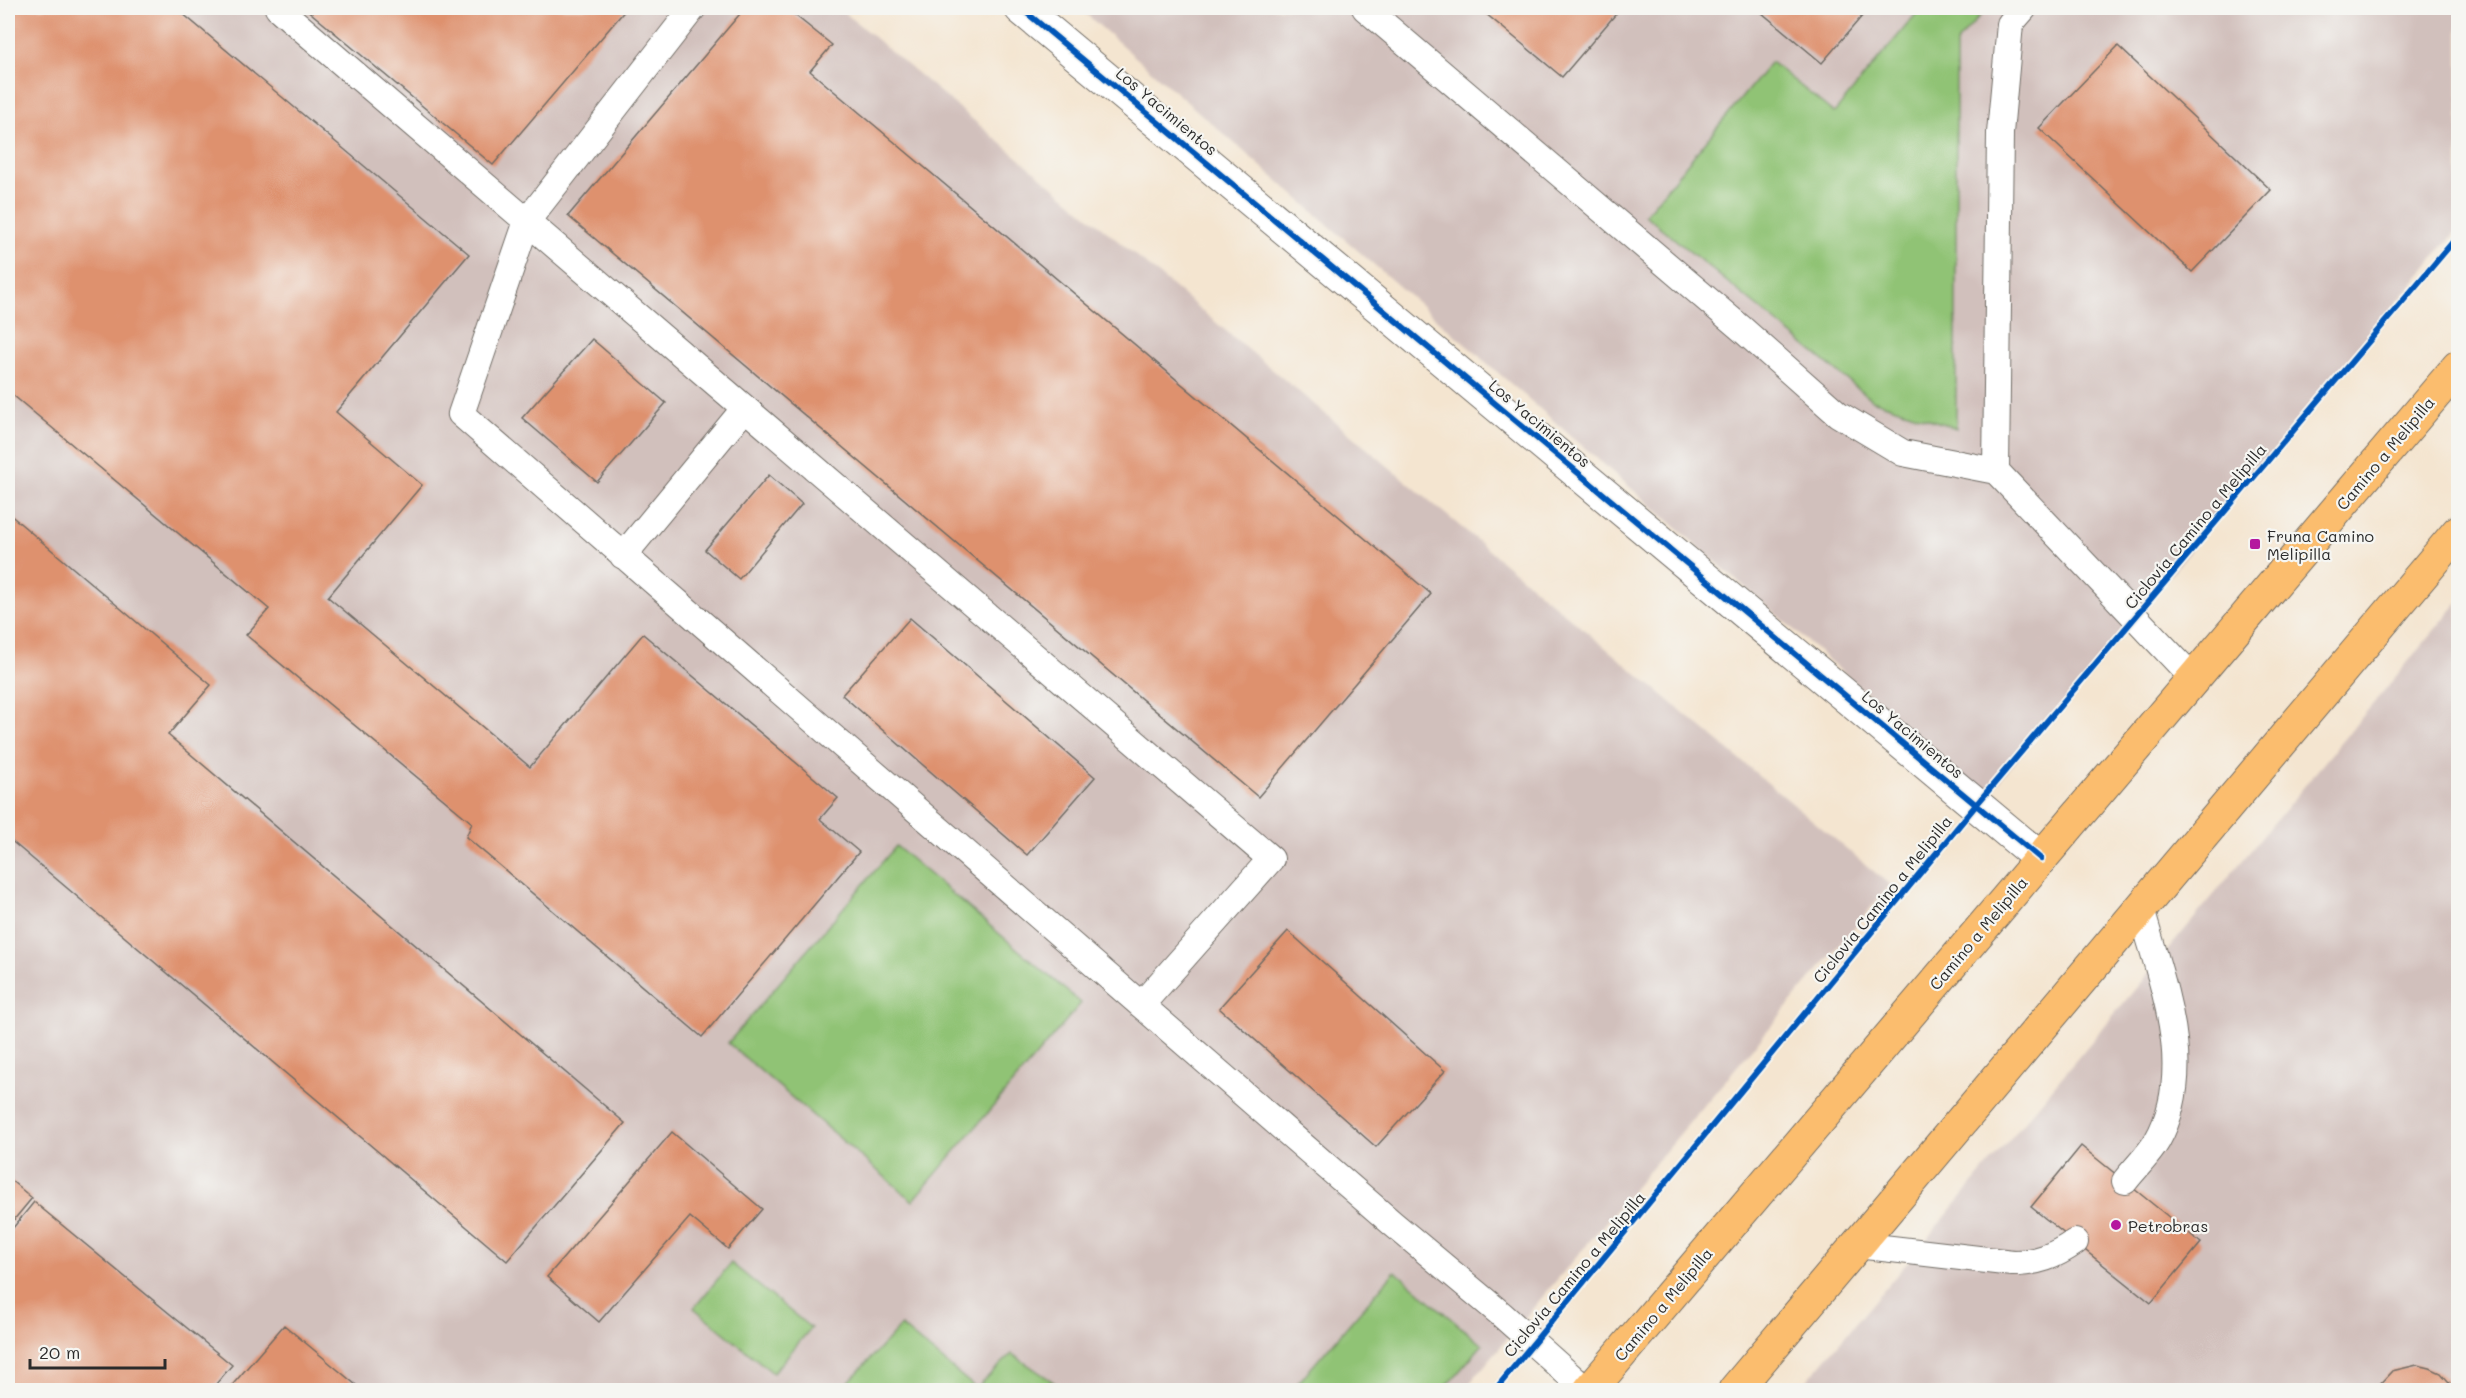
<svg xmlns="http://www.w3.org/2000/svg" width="2466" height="1398" font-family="Mali,sans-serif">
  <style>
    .industrial { fill: #d1c0bc }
    .green { fill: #90c374; stroke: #5e7750; stroke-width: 1.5 }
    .building { fill: #de916e }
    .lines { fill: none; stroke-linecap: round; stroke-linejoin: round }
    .lane-casing { stroke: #716c65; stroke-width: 28 }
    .street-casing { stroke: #716c65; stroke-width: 35 }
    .primary-casing { stroke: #716c65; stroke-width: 35 }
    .lane { stroke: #fff; stroke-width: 26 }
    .street { stroke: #fff; stroke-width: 33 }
    .primary { stroke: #fbbd6e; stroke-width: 33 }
    .cycleway-casing { stroke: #f6f6f2; stroke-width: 10 }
    .cycleway { stroke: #0057b8; stroke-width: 6 }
    .poi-dot { fill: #b5179e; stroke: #f6f6f2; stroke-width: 2 }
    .labels { text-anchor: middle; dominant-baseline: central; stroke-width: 4.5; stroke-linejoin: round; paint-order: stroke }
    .street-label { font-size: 16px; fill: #2b2b2b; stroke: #f6f6f2 }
    .poi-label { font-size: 16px; fill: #2b2b2b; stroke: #f6f6f2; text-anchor: start }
  </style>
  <rect width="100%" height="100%" fill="#f6f6f2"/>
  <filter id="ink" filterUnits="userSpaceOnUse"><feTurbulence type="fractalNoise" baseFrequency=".0167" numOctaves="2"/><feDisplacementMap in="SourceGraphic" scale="12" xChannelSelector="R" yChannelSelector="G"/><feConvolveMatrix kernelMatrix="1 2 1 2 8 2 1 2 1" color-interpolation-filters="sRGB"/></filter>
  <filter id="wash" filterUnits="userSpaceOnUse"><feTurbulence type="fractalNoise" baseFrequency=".008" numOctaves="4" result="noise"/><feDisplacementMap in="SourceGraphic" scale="24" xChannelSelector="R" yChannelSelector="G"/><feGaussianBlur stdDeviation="1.35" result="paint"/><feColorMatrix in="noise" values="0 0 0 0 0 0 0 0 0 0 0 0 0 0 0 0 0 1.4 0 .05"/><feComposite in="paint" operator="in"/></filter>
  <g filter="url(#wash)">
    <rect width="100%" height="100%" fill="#f4e5d0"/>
    <!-- industrial -->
    <path class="industrial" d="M8,8H839L1890,885L1464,1390H8Z
      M1079,8H2458V229L1986,797Z
      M2458,602V1390H1799L1885,1289Z"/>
    <!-- green -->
    <path class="green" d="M1921,8H1987L1956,43V428L1872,400L1645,215L1771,62L1834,113Z
      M896,846L1081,1003L913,1201L728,1043Z
      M731,1263L811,1328L773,1373L694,1308Z
      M1395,1271L1482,1345L1443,1390H1292Z
      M901,1326L976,1388L1012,1354L1065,1390H841Z"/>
    <g id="blocks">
      <!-- building -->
      <path class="building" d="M8,8H176L469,254L336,412L422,485L328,597L530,767L643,634L838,798L820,819L859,852L702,1037L466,837L472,823L246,635L269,609L8,391Z
        M305,8H627L493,165Z
        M745,8H786L832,45L810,71L1431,594L1258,797L568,216Z
        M1479,8H1621L1562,77Z
        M1756,8H1869L1822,63Z
        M2118,46L2271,190L2192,272L2039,128Z
        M592,339L666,403L597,482L522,418Z
        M769,475L802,504L739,579L705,550Z
        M8,513L211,685L168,735L625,1123L507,1261L8,838Z
        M910,618L1095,777L1027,855L842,695Z
        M1288,931L1445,1071L1376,1147L1219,1008Z
        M672,1132L762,1209L728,1249L690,1217L599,1322L547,1277Z
        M2081,1146L2201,1243L2151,1303L2031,1207Z
        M8,1178L32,1198L8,1227Z
        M34,1202L232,1365L211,1390H8V1234Z
        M284,1325L362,1390H228Z
        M2417,1365L2430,1368L2441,1373L2456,1390H2374L2392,1371Z"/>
    </g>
  </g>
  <g filter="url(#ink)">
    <use href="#blocks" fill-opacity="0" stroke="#716c65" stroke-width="1.5"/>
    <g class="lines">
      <defs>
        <path id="lane" d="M278,8L1271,859L1141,1005
          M693,8L527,221L461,414L1392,1223L1501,1314L1586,1390
          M1365,8L1742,329L1838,414L1903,453L1996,471L2194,679
          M1996,471L2000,133L2010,24L2024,8
          M623,556L745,408
          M2125,1181C2135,1168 2149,1155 2157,1141C2198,1068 2161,982 2141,909
          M1857,1245L2013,1263C2037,1263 2055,1256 2075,1242"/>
        <path id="street" d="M1021,8L2041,859"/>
        <path id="primary" d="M1590,1390L2458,367
          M1735,1390L2458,532"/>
      </defs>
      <!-- lane casing -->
      <use href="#lane" class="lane-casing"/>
      <!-- street casing -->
      <use href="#street" class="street-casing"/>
      <!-- primary casing -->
      <use href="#primary" class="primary-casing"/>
      <!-- lane -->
      <use href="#lane" class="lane"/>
      <!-- street -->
      <use href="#street" class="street"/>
      <!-- primary -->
      <use href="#primary" class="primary"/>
      <defs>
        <path id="cycleway" d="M1021,8L2041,859
          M1495,1390L1976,805L2458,236"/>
      </defs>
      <!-- cycleway casing -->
      <use href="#cycleway" class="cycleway-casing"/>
      <!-- cycleway -->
      <use href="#cycleway" class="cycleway"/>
    </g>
  </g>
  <!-- markers -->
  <g class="poi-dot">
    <rect x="2249" y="538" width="12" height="12" rx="3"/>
    <circle cx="2116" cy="1225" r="6"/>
  </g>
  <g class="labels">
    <!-- street labels -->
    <g class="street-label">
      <text transform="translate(1167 111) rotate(40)">Los Yacimientos</text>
      <text transform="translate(1540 423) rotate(40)">Los Yacimientos</text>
      <text transform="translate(2385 453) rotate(-50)">Camino a Melipilla</text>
      <text transform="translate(2195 526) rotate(-50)">Ciclovía Camino a Melipilla</text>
      <text transform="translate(1913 734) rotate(40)">Los Yacimientos</text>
      <text transform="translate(1882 899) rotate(-51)">Ciclovía Camino a Melipilla</text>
      <text transform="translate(1978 933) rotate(-50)">Camino a Melipilla</text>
      <text transform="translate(1574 1274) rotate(-50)">Ciclovía Camino a Melipilla</text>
      <text transform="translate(1663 1304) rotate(-50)">Camino a Melipilla</text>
    </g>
    <!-- poi labels -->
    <g class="poi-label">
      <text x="2267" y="535">Fruna Camino<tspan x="2267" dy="18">Melipilla</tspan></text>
      <text x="2128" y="1225">Petrobras</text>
    </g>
  </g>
  <!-- margin -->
  <rect width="2466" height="1398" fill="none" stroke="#f6f6f2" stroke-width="30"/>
  <!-- scale -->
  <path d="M30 1359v9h135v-9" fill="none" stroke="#2b2b2b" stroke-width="3"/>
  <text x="39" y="1359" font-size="18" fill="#2b2b2b" stroke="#f6f6f2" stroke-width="4.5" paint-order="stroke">20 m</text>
</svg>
